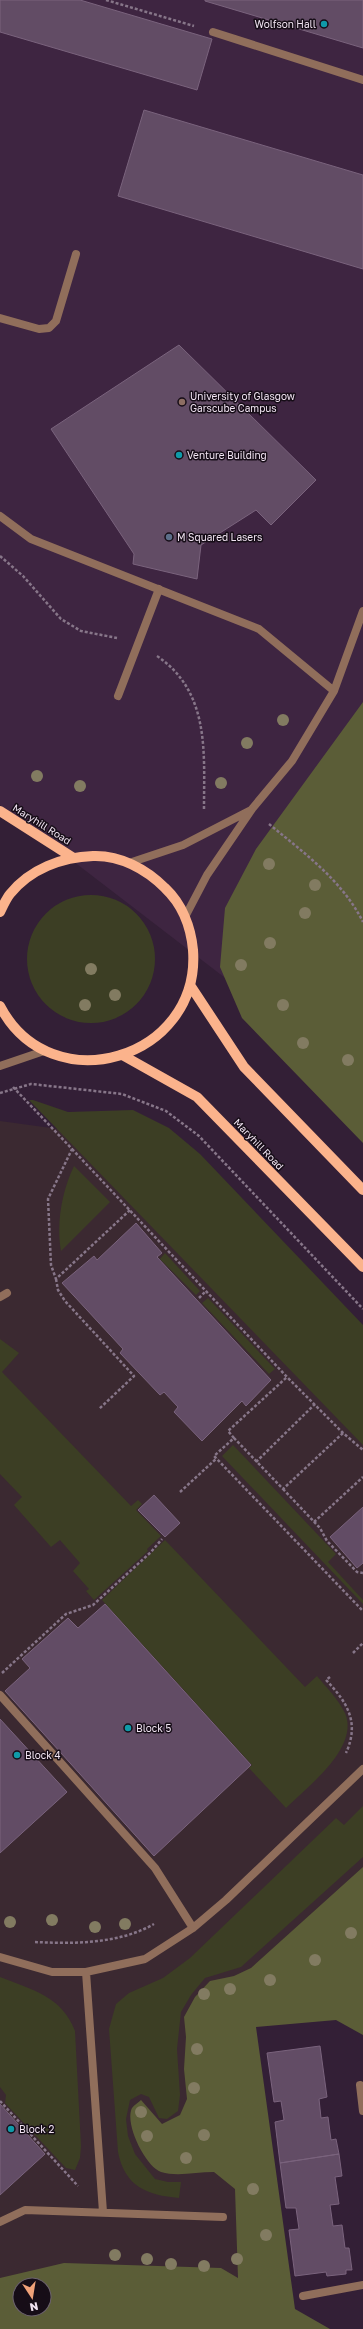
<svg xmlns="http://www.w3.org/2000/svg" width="363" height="2329" font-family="'Golos Text',sans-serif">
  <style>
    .commercial { fill: #3b2931; fill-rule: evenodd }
    .built { fill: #3e2541 }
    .green { fill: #3c3e24 }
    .forest { fill: #5b5d37; fill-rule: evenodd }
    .building { fill: #624c65; stroke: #7a637d }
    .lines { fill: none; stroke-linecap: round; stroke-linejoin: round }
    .path { stroke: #877689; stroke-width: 2.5; stroke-dasharray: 3 2; stroke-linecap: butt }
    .service { stroke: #906e5b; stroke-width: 8 }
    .minor { stroke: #906e5b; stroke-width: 8 }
    .primary { stroke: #fbb38c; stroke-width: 10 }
    .tree { fill: #827b61 }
    .culture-dot { fill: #0f9aa8; stroke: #160d17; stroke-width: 1.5 }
    .education-dot { fill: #8d6e63; stroke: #160d17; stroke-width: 1.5 }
    .service-dot { fill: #5c6f8a; stroke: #160d17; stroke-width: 1.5 }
    .labels { text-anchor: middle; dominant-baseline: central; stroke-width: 3; stroke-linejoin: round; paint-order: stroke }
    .poi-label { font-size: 10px; fill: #f0e3f1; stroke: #160d17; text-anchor: start }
    .street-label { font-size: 10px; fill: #f0e3f1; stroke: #160d17 }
  </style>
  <rect width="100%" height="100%" fill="#331f36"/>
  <!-- commercial -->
  <path class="commercial" d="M0,1121L161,1143L363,1365V1920L230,2007L250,2329H0ZM20,2285H44V2309H20Z"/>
  <!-- built -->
  <path class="built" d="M0,0H363V1125L233,984L0,805Z"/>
  <!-- green -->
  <path class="green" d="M27 959a64 64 0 1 1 128 0a64 64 0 1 1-128 0Z
    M29,1100H33L68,1112L133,1110L169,1128L200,1154L363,1325V1445Z
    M74,1166L110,1202L61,1251C56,1223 62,1191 74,1166Z
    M165,1253L200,1291L196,1295L160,1259Z
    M208,1298L275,1369L269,1374L202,1303Z
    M0,1339L19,1353L2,1372L131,1506L138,1500L142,1504L136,1510L161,1536L147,1549L148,1551L94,1600L86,1591L89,1589L73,1571L80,1563L60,1540L51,1547L14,1505L22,1497L0,1474Z
    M233,1445L336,1554L328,1562L363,1600V1604L222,1456Z
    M165,1540L305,1687L317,1676C327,1688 338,1699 345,1713C360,1748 307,1787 286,1808L249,1768L252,1765L102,1600Z
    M363,1806V1857L241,1967L205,1978L191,1995L181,2012L177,2049L180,2095L178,2111L167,2119L159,2118L149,2097L141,2094L130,2100L126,2119L128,2136L135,2154L155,2179L168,2182H181L179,2198C147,2195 125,2187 118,2152L109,2029L116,2004L129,1993L163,1978L190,1958L336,1818L344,1825Z
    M0,1977C32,1990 62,1996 75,2031L81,2146L80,2158L75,2170L66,2168L5,2103L6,2095L0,2087Z"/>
  <!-- forest -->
  <path class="forest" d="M363,702V1143L242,1018L220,967L225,908L256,849Z
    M363,1867V2035L336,2020L256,2027L295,2309L330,2329H0V2278L64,2263L221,2268L238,2278L235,2189L214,2172C196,2172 177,2177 161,2172C146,2167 124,2124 132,2108C134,2105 139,2102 141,2100L162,2124L180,2115L187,2099L184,2069L186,2037L184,2017L195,1997L210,1981L234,1976L251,1968ZM20,2285H44V2309H20Z"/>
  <!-- building -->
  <path class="building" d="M0,0H80L212,39L197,90L0,32Z
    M363,0V48L205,1V0Z
    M144,110L363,175V269L118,196Z
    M179,345L316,480L271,525L256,510L201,545L197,579L133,564L134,554L51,429Z
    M136,1223L162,1253L157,1257L271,1380L246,1406L242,1401L202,1441L174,1412L178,1407L164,1392L160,1395L120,1353L123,1349L62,1283L94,1256L97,1260Z
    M154,1495L180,1523L165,1537L138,1510Z
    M363,1507V1563L357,1568L330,1537Z
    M105,1604L251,1765L154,1856L5,1691L30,1668L22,1659L68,1618L78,1628Z
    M0,1719L67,1792L0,1853Z
    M320,2046L327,2097L319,2099L321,2118L328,2117L331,2140L336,2139L339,2154L280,2163L275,2122L284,2120L281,2101L274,2102L267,2053Z
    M0,2104L45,2154L0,2195Z
    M339,2154L342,2176L335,2177L339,2204L330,2205L333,2226L342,2225L345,2248H349L352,2270H346V2274L327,2276L326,2272L295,2276L289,2230L299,2229L296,2208H286L280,2163Z"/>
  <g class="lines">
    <!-- path -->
    <path class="path" d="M106,0L194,26
      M0,556L23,576L61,619L81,631L117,638
      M157,656C210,692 204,752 204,809
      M269,824C304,853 342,880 363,922
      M13,1087L72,1149L48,1199L51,1265L56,1279L130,1210
      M0,1093L31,1084L68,1088L122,1094L166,1111L199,1136L363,1309
      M72,1149L287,1377L343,1433L363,1450
      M56,1279L58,1290L65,1301L134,1376L99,1409
      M199,1298L206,1291
      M343,1433L283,1489L234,1438L214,1456L363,1611
      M234,1438L228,1431L287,1377
      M256,1462L315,1404
      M283,1489L320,1528L327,1541L357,1572L363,1573
      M180,1492L217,1458
      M314,1522L363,1477
      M353,1653L363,1643
      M2,1673L66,1614L93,1605L151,1552L162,1539
      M330,1677L326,1680C347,1702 360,1722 346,1753
      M35,1942C74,1944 119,1944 154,1924
      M0,2101L78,2186"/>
    <!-- service -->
    <path class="service" d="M213,32L363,80
      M0,318L39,329L49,328L56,321L76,254
      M0,516L31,539L259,629L334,691
      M118,696L159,589
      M129,863L183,845L251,810
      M185,917L207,875L252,809L292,761L334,691L363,611
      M0,1297L7,1293
      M0,1695L155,1868L193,1928
      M0,1957L52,1972H86L145,1959L193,1928L226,1900L363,1769
      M86,1972L103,2212
      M0,2222L25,2210L223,2217"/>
    <!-- minor -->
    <path class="minor" d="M0,1066L44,1051
      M360,2085L363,2111
      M303,2296L363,2285"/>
    <!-- primary -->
    <path class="primary" d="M0,811L72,857
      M0,912C3,906 6,899 10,894C30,869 62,857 93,856C120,855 146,869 165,888C182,904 191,927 193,950C201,1059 51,1104 0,1006
      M190,985L244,1067L363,1190
      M124,1056L197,1097L363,1267"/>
  </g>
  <!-- trees -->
  <g class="tree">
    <circle cx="283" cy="720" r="6"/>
    <circle cx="247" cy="743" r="6"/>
    <circle cx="37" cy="776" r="6"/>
    <circle cx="221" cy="783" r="6"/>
    <circle cx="80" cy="786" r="6"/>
    <circle cx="269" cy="864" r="6"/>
    <circle cx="315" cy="885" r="6"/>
    <circle cx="305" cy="913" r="6"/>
    <circle cx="270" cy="943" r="6"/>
    <circle cx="241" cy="965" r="6"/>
    <circle cx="91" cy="969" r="6"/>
    <circle cx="115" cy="995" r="6"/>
    <circle cx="85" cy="1005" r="6"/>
    <circle cx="283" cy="1005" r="6"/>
    <circle cx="303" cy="1043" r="6"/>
    <circle cx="348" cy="1060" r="6"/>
    <circle cx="52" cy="1920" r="6"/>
    <circle cx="10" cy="1922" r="6"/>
    <circle cx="125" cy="1924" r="6"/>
    <circle cx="95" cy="1927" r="6"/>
    <circle cx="351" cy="1933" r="6"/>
    <circle cx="315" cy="1960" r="6"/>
    <circle cx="270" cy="1980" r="6"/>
    <circle cx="230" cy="1989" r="6"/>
    <circle cx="204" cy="1994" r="6"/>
    <circle cx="197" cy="2049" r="6"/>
    <circle cx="194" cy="2088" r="6"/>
    <circle cx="141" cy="2112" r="6"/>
    <circle cx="204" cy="2135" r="6"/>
    <circle cx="147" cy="2136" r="6"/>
    <circle cx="186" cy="2158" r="6"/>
    <circle cx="253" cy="2189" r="6"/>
    <circle cx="266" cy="2235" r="6"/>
    <circle cx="115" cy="2255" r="6"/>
    <circle cx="147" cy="2259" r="6"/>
    <circle cx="237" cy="2259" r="6"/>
    <circle cx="171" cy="2264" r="6"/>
    <circle cx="204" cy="2266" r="6"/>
  </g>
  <!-- markers -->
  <g class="culture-dot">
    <circle cx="324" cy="24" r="4"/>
    <circle cx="179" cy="455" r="4"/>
    <circle cx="128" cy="1728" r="4"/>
    <circle cx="17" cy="1755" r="4"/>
    <circle cx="11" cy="2129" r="4"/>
  </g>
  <circle class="education-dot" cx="182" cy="402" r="4"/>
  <circle class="service-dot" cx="169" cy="537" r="4"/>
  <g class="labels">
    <!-- poi labels -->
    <g class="poi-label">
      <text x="316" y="24" text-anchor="end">Wolfson Hall</text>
      <text x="190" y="396">University of Glasgow<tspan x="190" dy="12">Garscube Campus</tspan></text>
      <text x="187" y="455">Venture Building</text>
      <text x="177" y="537">M Squared Lasers</text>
      <text x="136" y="1728">Block 5</text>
      <text x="25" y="1755">Block 4</text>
      <text x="19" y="2129">Block 2</text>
    </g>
    <!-- street labels -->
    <g class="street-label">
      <text transform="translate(42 824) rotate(32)">Maryhill Road</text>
      <text transform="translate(259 1144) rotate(46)">Maryhill Road</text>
    </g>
  </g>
  <!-- north arrow -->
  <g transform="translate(32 2297) rotate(168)"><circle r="19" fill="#160d17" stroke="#6d636e"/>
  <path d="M0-3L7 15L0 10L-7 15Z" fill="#f0a279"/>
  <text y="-6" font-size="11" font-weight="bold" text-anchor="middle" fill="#f0e3f1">N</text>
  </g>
</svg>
